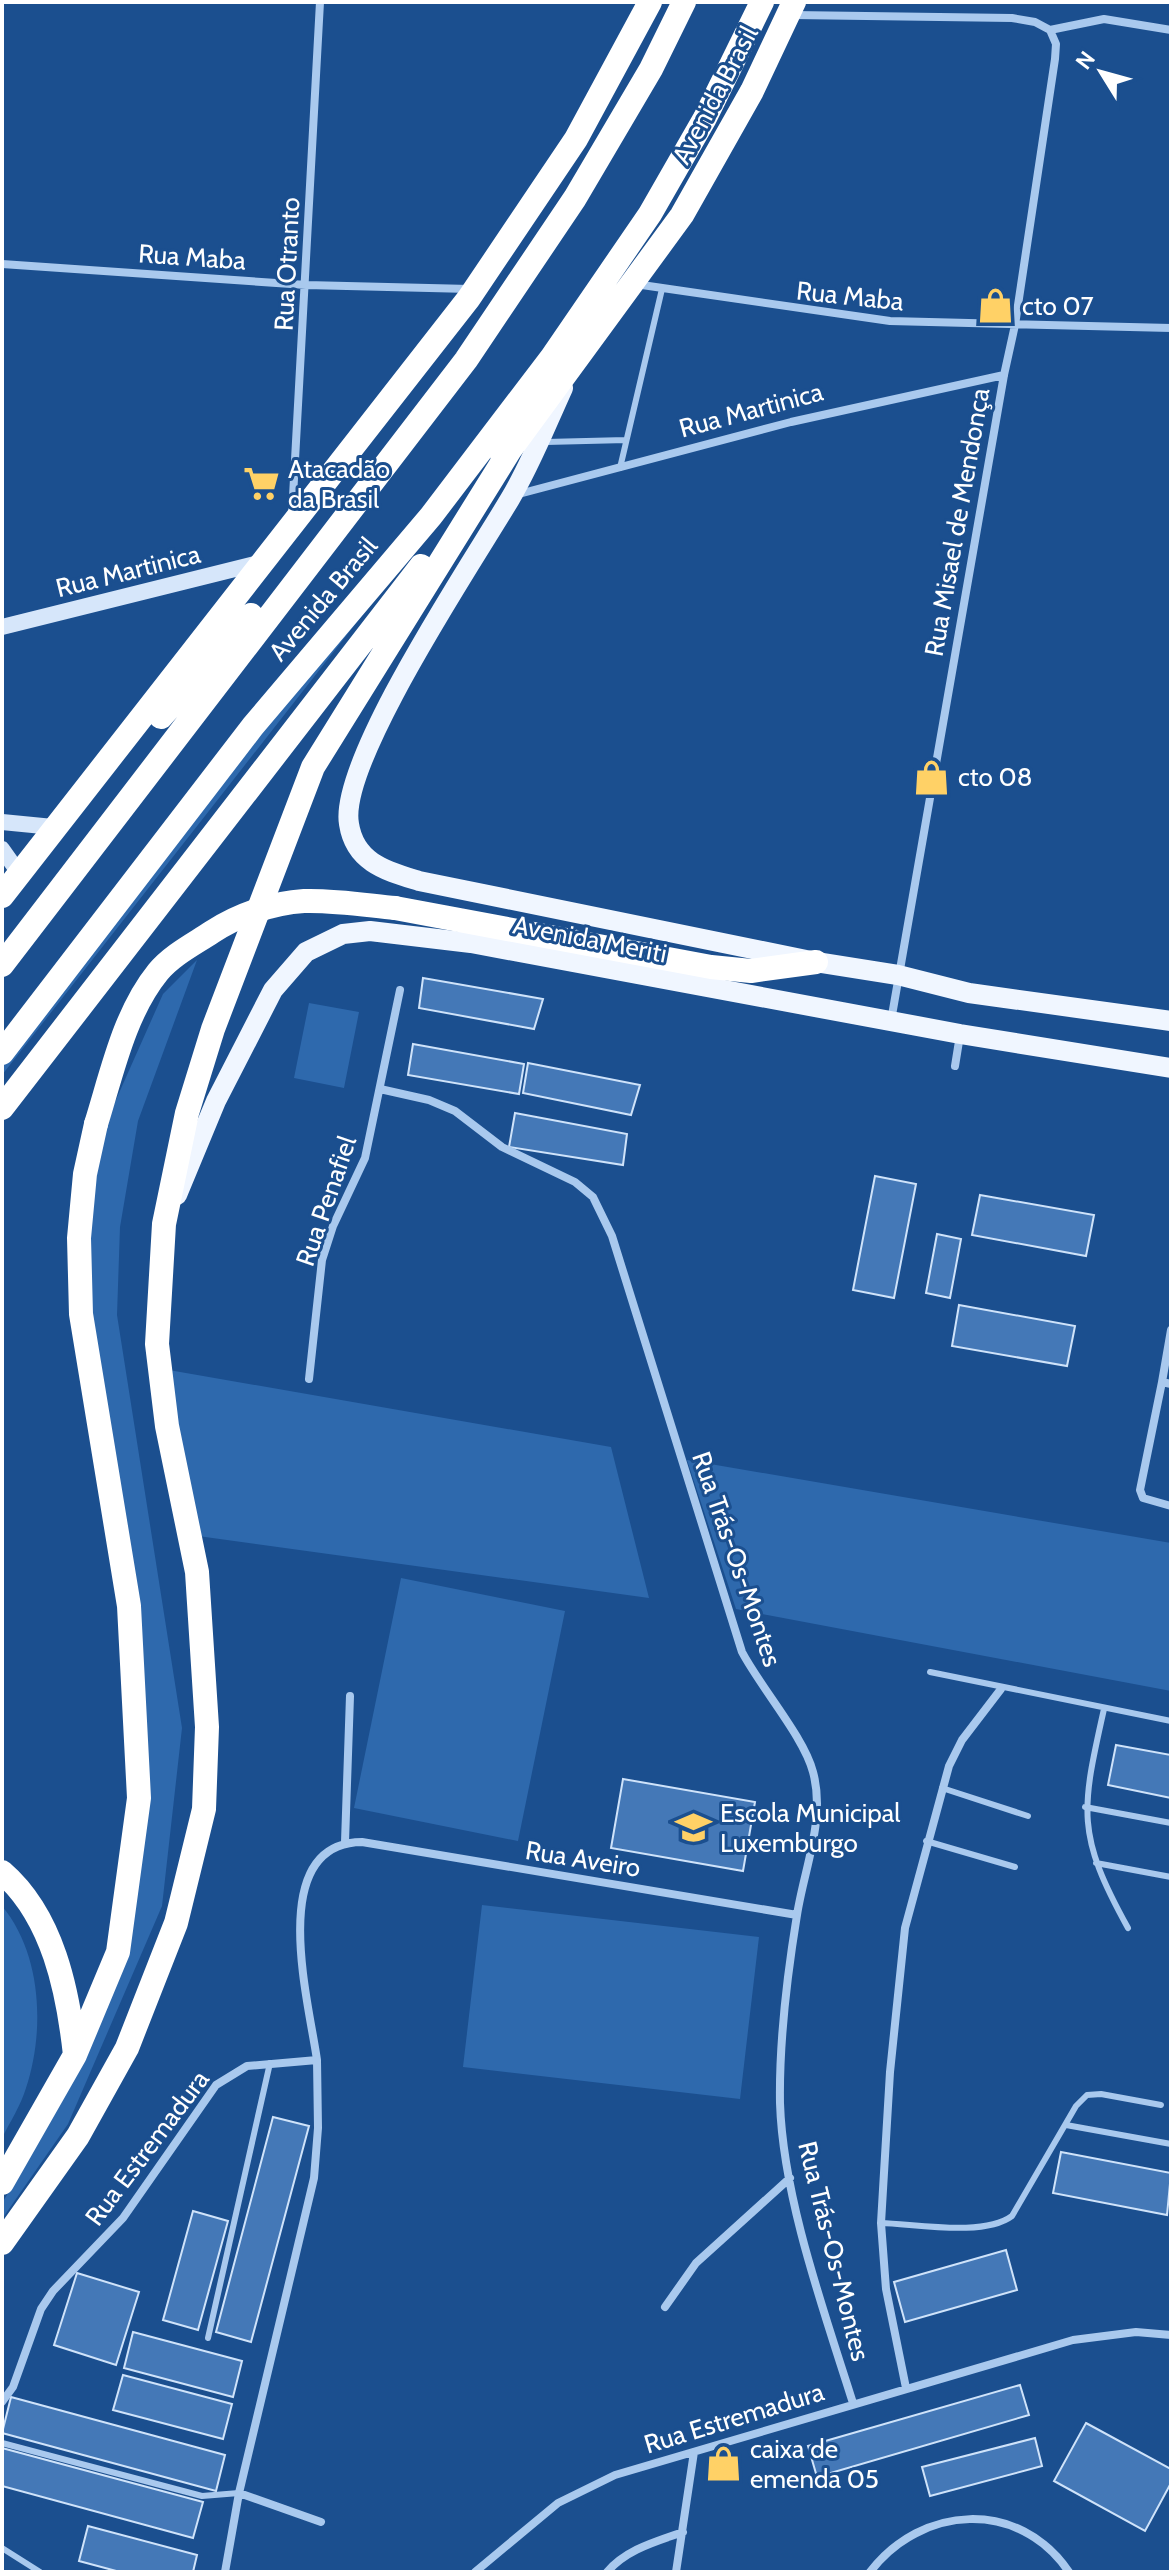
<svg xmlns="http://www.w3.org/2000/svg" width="1173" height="2574" font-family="Cabin,sans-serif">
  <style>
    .green { fill: #2e69ad }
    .building { fill: #4478b7; stroke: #cfe3fa; stroke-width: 2 }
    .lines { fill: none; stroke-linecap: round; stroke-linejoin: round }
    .lane { stroke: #a9c9ee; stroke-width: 6 }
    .street { stroke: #a9c9ee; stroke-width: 8 }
    .secondary { stroke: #d6e6fa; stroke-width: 16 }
    .primary { stroke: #f0f6ff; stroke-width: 20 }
    .highway { stroke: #fff; stroke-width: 24 }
    .highway-bridge { stroke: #fff; stroke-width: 24 }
    .labels { text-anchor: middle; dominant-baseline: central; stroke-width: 6; stroke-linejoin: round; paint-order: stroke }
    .street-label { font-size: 26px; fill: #fff; stroke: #1b4f8f }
    .poi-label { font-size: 26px; fill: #fff; stroke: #1b4f8f; text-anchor: start }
  </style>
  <rect width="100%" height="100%" fill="#1b4f8f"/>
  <!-- green -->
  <path class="green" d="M368,588L364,613L2,1075V1063Z
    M197,960L138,1121L120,1227L117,1315L182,1728L162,1906L68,2124L2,2219V2203L30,2157L108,2000L143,1817L83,1275L103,1129L163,994Z
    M309,1003L359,1012L344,1088L294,1078Z
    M163,1369L611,1447L649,1598L198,1536Z
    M687,1460L1171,1543V1691L736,1609Z
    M401,1578L565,1611L518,1841L354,1808Z
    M482,1905L759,1937L740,2099L463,2067Z
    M2,1906C42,1954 45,2031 26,2088C21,2105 10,2122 2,2138Z"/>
  <!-- building -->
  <path class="building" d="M423,978L543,999L534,1029L419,1008Z
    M413,1044L524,1064L519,1094L408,1075Z
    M528,1063L640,1085L631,1115L523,1093Z
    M515,1113L627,1134L623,1165L509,1147Z
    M875,1176L916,1184L894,1298L853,1290Z
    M980,1195L1094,1215L1086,1256L972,1235Z
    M937,1234L961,1239L950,1298L926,1293Z
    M959,1305L1075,1326L1067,1366L952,1346Z
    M1116,1745L1171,1755V1798L1108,1785Z
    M623,1779L755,1802L743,1871L611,1848Z
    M273,2117L309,2126L251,2342L216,2332Z
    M1061,2152L1171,2173L1167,2215L1053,2193Z
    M193,2211L228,2221L198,2330L163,2320Z
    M1006,2250L1017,2290L905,2322L894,2282Z
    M77,2273L139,2292L116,2365L54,2345Z
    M133,2332L242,2361L233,2397L124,2368Z
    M123,2375L232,2404L223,2439L113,2410Z
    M1020,2385L1029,2415L817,2477L808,2446Z
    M11,2397L225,2455L216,2491L2,2433Z
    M1086,2423L1171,2469V2483L1145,2531L1054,2481Z
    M1035,2438L1042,2466L930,2496L922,2467Z
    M2,2448L203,2502L193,2538L2,2486Z
    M88,2526L197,2555L193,2572H120L79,2561Z"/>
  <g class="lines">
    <!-- lane -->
    <path class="lane" d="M546,442L626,440
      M620,468L662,289
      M930,1672L1171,1721
      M1104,1709C1081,1811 1076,1834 1128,1928
      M942,1788L1028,1816
      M1085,1807L1171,1823
      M926,1841L1015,1867
      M1096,1863L1171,1877
      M1066,2125L1171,2144
      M881,2223C916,2224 984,2237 1012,2216L1076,2106L1087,2095L1101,2094L1161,2105
      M208,2338L270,2063
      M2,2443L202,2496L239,2493
      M2,2548L40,2572"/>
    <!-- street -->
    <path class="street" d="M793,15L1012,18L1035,22L1050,30
      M1050,30L1104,19L1171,30
      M2,264L306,285L470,289
      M635,284L890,321L1171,328
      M515,495L791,422L1004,375
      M292,515L320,2
      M891,1021L1004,375L1015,325L1055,59L1056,44L1050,30
      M955,1066L960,1035
      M380,1089L429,1100L455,1111L502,1147L575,1182L593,1197L612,1236L742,1652C761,1688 804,1737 813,1772C826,1819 804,1869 797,1915C787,1976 779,2041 780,2103C783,2198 824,2311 853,2403
      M1171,1330L1162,1382L1171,1384
      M309,1379L322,1260L333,1226L365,1158L400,990
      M1162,1382L1140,1490L1143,1498L1171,1506
      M345,1842L350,1696
      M317,2060C309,2002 265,1843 362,1842L797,1915
      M665,2307L696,2263L790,2178
      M906,2388L886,2289L881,2223L890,2072L905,1928L949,1766L962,1740L1001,1689
      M2,2402L13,2387L41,2309L53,2291L123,2218L216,2085L247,2066L317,2060L318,2128L314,2178L239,2493L225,2572
      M239,2493L321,2522
      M475,2572L558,2503L615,2475L1073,2340L1136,2332L1171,2335
      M607,2572C627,2549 655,2542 683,2532
      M676,2572L694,2452
      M870,2572C921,2505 1019,2498 1069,2572"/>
    <!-- secondary -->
    <path class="secondary" d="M2,627L263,562
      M2,822L53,827
      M2,849L19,873"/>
    <!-- primary -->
    <path class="primary" d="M563,388C546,425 531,464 510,499C474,560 338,762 349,824C355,863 387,871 419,881L816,962L898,975L969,993L1171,1021
      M177,1195L216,1101L273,990L306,952L343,934L370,931L471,943L960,1034L1171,1068"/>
    <!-- highway -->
    <path class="highway" d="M502,461L682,215L752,91L794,2
      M161,717L251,615
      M2,896L469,298L576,139L650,2
      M395,908L711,967L751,971L816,962
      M2,965L466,360L575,198L651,69L684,2
      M2,1053L253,726L431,516L552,357L650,214L705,118L762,2
      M2,1108L421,566
      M2,1872C53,1916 68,1991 75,2055
      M2,2183L75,2055L118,1952L139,1798L129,1606L81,1314L79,1238L85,1174L96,1124
      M2,2243L78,2136L127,2048L176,1923L204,1809L207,1727L197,1572L167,1426L157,1344L164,1224L187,1113L213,1029L313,767L510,450"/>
    <!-- highway-bridge -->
    <path class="highway-bridge" d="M96,1124C112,1073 124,1014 158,972C172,955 194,944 212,932C238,915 272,903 304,901C334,900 365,905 395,908"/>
  </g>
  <!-- icons -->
  <defs>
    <symbol id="shop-bare" viewBox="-9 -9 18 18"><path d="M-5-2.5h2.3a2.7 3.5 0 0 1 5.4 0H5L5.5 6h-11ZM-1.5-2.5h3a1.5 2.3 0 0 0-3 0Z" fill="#ffd166" stroke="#1b4f8f" stroke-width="2.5" paint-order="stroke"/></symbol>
    <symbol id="supermarket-bare" viewBox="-9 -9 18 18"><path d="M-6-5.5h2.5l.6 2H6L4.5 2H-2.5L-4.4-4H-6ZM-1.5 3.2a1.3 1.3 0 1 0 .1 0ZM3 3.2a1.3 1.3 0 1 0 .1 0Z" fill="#ffd166" stroke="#1b4f8f" stroke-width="2.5" paint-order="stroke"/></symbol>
    <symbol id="school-bare" viewBox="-9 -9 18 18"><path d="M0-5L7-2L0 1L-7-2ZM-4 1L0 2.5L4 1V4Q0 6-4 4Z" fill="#ffd166" stroke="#1b4f8f" stroke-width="2.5" paint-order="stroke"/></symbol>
  </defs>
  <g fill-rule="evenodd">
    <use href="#shop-bare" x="970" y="280" width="51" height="51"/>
    <use href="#supermarket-bare" x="236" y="458" width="51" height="51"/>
    <use href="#shop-bare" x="906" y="752" width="51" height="51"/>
    <use href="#school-bare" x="668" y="1802" width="51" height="51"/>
    <use href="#shop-bare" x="698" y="2438" width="51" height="51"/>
  </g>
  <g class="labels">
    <!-- street labels -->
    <g class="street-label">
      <text transform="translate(715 95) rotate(-62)">Avenida Brasil</text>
      <text transform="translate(192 257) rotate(4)">Rua Maba</text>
      <text transform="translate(287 264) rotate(-87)">Rua Otranto</text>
      <text transform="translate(850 296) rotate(6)">Rua Maba</text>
      <text transform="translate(751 410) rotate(-15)">Rua Martinica</text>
      <text transform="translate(957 522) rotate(-80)">Rua Misael de Mendonça</text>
      <text transform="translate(128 571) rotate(-14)">Rua Martinica</text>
      <text transform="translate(323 599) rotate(-50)">Avenida Brasil</text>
      <text transform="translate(590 939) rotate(11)">Avenida Meriti</text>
      <text transform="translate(326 1201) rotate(-71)">Rua Penafiel</text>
      <text transform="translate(737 1559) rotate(71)">Rua Trás-Os-Montes</text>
      <text transform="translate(583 1859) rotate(9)">Rua Aveiro</text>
      <text transform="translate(147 2148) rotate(-53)">Rua Estremadura</text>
      <text transform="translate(834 2251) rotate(76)">Rua Trás-Os-Montes</text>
      <text transform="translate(734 2418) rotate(-17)">Rua Estremadura</text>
    </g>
    <!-- poi labels -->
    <g class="poi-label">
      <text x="1022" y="306">cto 07</text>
      <text x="288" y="469">Atacadão<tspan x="288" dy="30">da Brasil</tspan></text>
      <text x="958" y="777">cto 08</text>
      <text x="720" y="1813">Escola Municipal<tspan x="720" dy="30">Luxemburgo</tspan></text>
      <text x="750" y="2449">caixa de<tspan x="750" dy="30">emenda 05</tspan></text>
    </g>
  </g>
  <!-- border -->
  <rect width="1173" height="2574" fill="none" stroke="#ffffff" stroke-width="8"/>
  <!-- north arrow -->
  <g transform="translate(1101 72) rotate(307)" stroke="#1b4f8f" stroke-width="6" paint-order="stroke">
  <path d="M0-6L14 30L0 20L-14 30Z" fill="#ffffff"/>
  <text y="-12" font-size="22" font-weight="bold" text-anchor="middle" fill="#ffffff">N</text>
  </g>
</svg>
